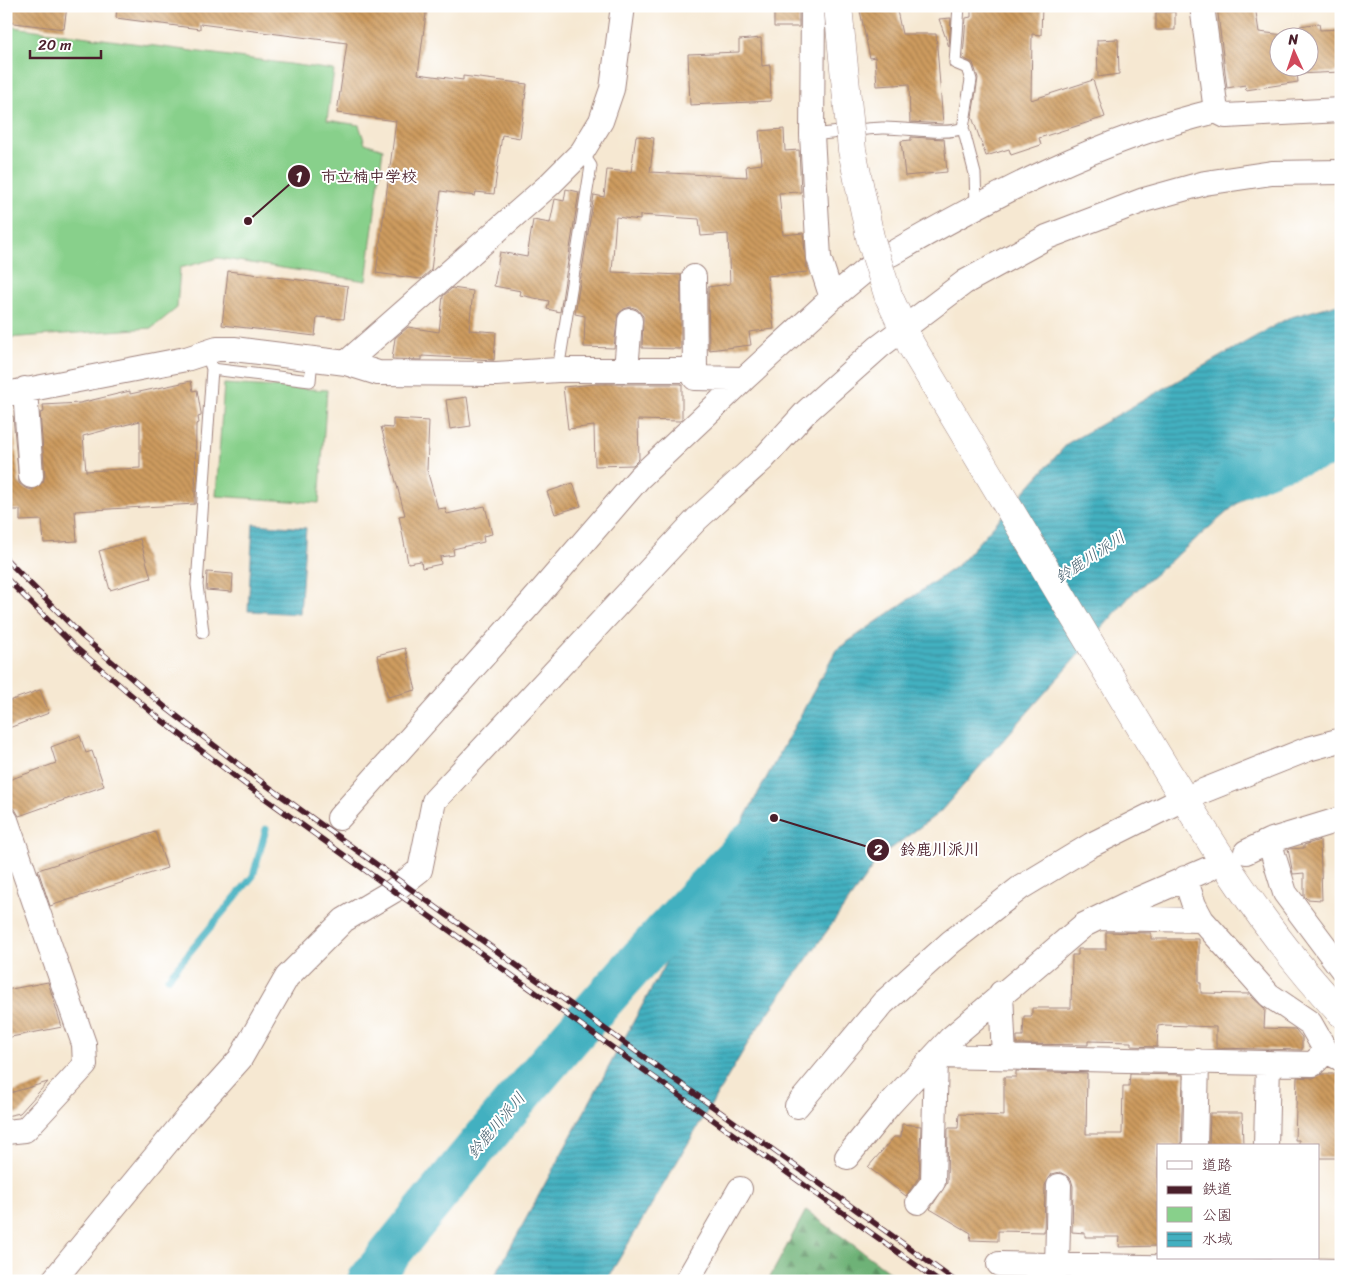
<svg xmlns="http://www.w3.org/2000/svg" width="1347" height="1287" font-family="Sriracha,'Klee One',sans-serif">
  <style>
    .forest { fill: url(#forest-firs); stroke: #5c6851 }
    .park { fill: #88d08b; stroke: #69785b }
    .water { fill: url(#water-rules); stroke: #466876 }
    .lines { fill: none; stroke-linecap: round; stroke-linejoin: round }
    .stream { stroke: #43b0c0; stroke-width: 7 }
    .river { stroke: #43b0c0; stroke-width: 42 }
    .building { fill: url(#building-back-hatch); fill-rule: evenodd }
    .lane-casing { stroke: #a0847e; stroke-width: 13 }
    .street-casing { stroke: #a0847e; stroke-width: 26 }
    .secondary-casing { stroke: #a0847e; stroke-width: 29 }
    .lane { stroke: #fff; stroke-width: 11 }
    .street { stroke: #fff; stroke-width: 24 }
    .secondary { stroke: #fff; stroke-width: 28 }
    .rail-casing { stroke: #4a1f2b; stroke-width: 5.5 }
    .rail { stroke: #fff; stroke-width: 4; stroke-dasharray: 11; stroke-linecap: butt }
    .secondary-bridge-casing { stroke: #a0847e; stroke-width: 29; stroke-linecap: butt }
    .secondary-bridge { stroke: #fff; stroke-width: 28 }
    .labels { text-anchor: middle; dominant-baseline: central; stroke-width: 4; stroke-linejoin: round; paint-order: stroke }
    .water-label { font-size: 16px; font-style: italic; fill: #47606e; stroke: #fff }
    .leader { fill: none; stroke: #4a1f2b; stroke-width: 2 }
    .callout-dot { fill: #4a1f2b; stroke: #fff; stroke-width: 2 }
    .mark-label { font-size: 15px; text-anchor: middle; font-weight: bold; fill: #fff }
    .callout-label { font-size: 16px; text-anchor: middle; font-weight: bold; fill: #4a1f2b; stroke: #fff; stroke-width: 4; stroke-linejoin: round; paint-order: stroke }
  </style>
  <defs>
    <pattern id="forest-firs" width="22" height="20" patternUnits="userSpaceOnUse" patternTransform="scale(1.25)"><rect width="22" height="20" fill="#6eb277"/><path d="M5 1l3.5 6h-7zM16 11l3.5 6h-7z" fill="#5c9062"/></pattern>
    <pattern id="water-rules" width="6" height="5" patternUnits="userSpaceOnUse" patternTransform="scale(1.25)"><rect width="6" height="5" fill="#43b0c0"/><path d="M0 2.5h6" fill="none" stroke="#3a8f9c"/></pattern>
    <pattern id="building-back-hatch" width="6" height="6" patternUnits="userSpaceOnUse" patternTransform="scale(1.25)"><rect width="6" height="6" fill="#cd9b5e"/><path d="M-1 5l2 2M0 0l6 6M5-1l2 2" fill="none" stroke="#a87e4e"/></pattern>
  </defs>
  <rect width="100%" height="100%" fill="#fff"/>
  <filter id="ink" filterUnits="userSpaceOnUse"><feTurbulence type="fractalNoise" baseFrequency=".02" numOctaves="2"/><feDisplacementMap in="SourceGraphic" scale="10" xChannelSelector="R" yChannelSelector="G"/><feConvolveMatrix kernelMatrix="1 2 1 2 8 2 1 2 1" color-interpolation-filters="sRGB"/></filter>
  <filter id="wash" filterUnits="userSpaceOnUse"><feTurbulence type="fractalNoise" baseFrequency=".0096" numOctaves="4" result="noise"/><feDisplacementMap in="SourceGraphic" scale="20" xChannelSelector="R" yChannelSelector="G"/><feGaussianBlur stdDeviation="1.12" result="paint"/><feColorMatrix in="noise" values="0 0 0 0 0 0 0 0 0 0 0 0 0 0 0 0 0 1.4 0 .05"/><feComposite in="paint" operator="in"/></filter>
  <g filter="url(#wash)">
    <rect width="100%" height="100%" fill="#f6e8d2"/>
    <!-- forest -->
    <path class="forest" d="M806,1210L902,1281H768Z"/>
    <!-- park -->
    <path class="park" d="M6,26L334,70L327,120L359,125L365,143L383,149L366,281L218,258L180,268L177,308L152,328L6,338Z
      M224,384L327,390L319,503L216,496Z"/>
    <!-- water -->
    <path class="water" d="M1341,303V414L1131,595L940,812L880,857L754,1033L606,1281H492L836,650L958,565L1068,443L1288,318Z
      M253,524L306,528L300,614L248,611Z"/>
    <g class="lines">
      <!-- stream -->
      <path class="stream" d="M168,978L253,876L266,829"/>
      <!-- river -->
      <path class="river" d="M1235,479L1279,460L1341,443
        M368,1281C489,1129 614,981 750,842"/>
    </g>
    <g id="blocks">
      <!-- building -->
      <path class="building" d="M6,6H67L64,29L6,22Z
        M117,6H427L418,74L463,80V76L527,84L520,138L502,135L494,194L476,192L475,196L441,191L431,270L421,279L376,273L396,121L337,113L347,43L200,24V29L116,18Z
        M774,6H799V27H774Z
        M859,6H896L902,34H936L943,124L910,122L909,84L877,86L875,57L870,58Z
        M971,6H1042L1041,35L1032,34L1031,100L1093,80L1105,117L1039,138L1041,145L1011,155L1009,149L986,156L972,117L978,78L973,63L963,58L966,18L971,17Z
        M1217,6H1255L1259,32L1301,37L1300,26L1319,23L1320,30L1341,29V72L1297,74L1298,82L1246,90L1245,85L1227,88ZM1280,38H1310V68H1280Z
        M1156,12H1175V30H1156Z
        M951,18L949,47L939,19Z
        M761,38L762,66L770,65L771,101L690,105L688,54L739,52V40Z
        M1118,39L1119,74L1098,77L1097,40Z
        M784,129L785,151L799,150L801,192L779,193L783,235L803,233L807,272L767,276L774,329L749,332L751,345L709,350L708,287L730,284L728,234L701,236L699,219L640,215V220L616,217L612,272L681,275V349L642,348L643,316L637,309L631,307L624,309L618,314L614,348L584,347L585,316L575,314L594,195L604,197L607,170L631,172L636,136L654,138L650,172L747,177L746,166L762,164L759,131Z
        M911,137L944,139L947,172L905,176L901,141L911,140Z
        M566,189L579,192L560,312L547,309L549,301L520,295L521,291L494,286L500,252L527,257L533,220L550,223L555,199L564,201Z
        M228,271L348,286L344,319L317,317L315,336L222,325Z
        M452,288L473,291L469,330L496,332L494,360L422,356V360L392,359L395,338L408,327L439,332L443,296Z
        M191,381L193,391L197,390L201,413V416L198,417L199,423L196,424L195,504L75,511L77,541L44,543L42,520L20,521V510H9L6,417L13,416L19,483L25,488L32,490L43,482L45,476L40,413L44,412L43,405L80,403L130,391V394ZM140,421V468L86,471L83,436Z
        M595,384H682V419L680,421L638,420L639,459L633,465L595,466L594,426L568,429L563,387Z
        M467,397L471,426L450,429L446,400Z
        M393,419L429,421L427,470L438,509L445,508L447,514L485,506L492,534L483,536L484,542L453,549L454,555L440,557L441,564L422,568L421,561L408,563L399,516L405,515L381,427L393,428Z
        M573,483L581,506L555,514L547,492Z
        M140,539L151,578L110,590L99,551Z
        M207,572L233,574L232,592L206,590Z
        M405,648L416,690L388,697L377,655Z
        M40,690L49,713L6,729V702Z
        M80,736L86,753L92,751L104,786L19,816L15,809L6,807V781L56,763L51,747Z
        M155,832L167,868L50,906L38,870Z
        M1320,840L1322,900L1307,899L1304,896V873L1293,874L1288,849L1304,848V845Z
        M1106,932L1151,933V939H1199V983H1201V993L1249,994L1265,1009L1264,1028L1295,1029L1302,1037V1050L1216,1048V1027L1165,1025L1158,1026L1157,1047L1131,1046V1042L1088,1041V1045L1017,1044V1036H1023L1024,1016H1032V1008H1071L1072,955H1078V949H1106Z
        M48,982L62,1027L6,1038V990Z
        M1016,1071L1087,1073L1086,1134H1122L1123,1086H1129L1130,1074L1183,1075L1181,1146H1158V1246L1119,1247L1120,1237H1085V1233L1072,1232L1073,1186L1071,1179L1060,1172L1052,1174L1045,1185L1044,1232L998,1231V1241L970,1240L971,1233L930,1209L947,1183L948,1128H958L959,1114L1004,1116V1077H1016Z
        M1322,1074H1339L1341,1158H1318V1146H1299V1140H1295L1297,1077L1313,1078Z
        M48,1082L20,1113L6,1116V1094Z
        M1210,1113H1242L1243,1146H1209Z
        M902,1124L921,1126L919,1177L906,1196L868,1167L894,1137H901Z"/>
    </g>
  </g>
  <g filter="url(#ink)">
    <use href="#blocks" fill-opacity="0" stroke="#a0847e" stroke-width="1"/>
    <g class="lines">
      <defs>
        <path id="lane" d="M959,6L955,63L967,68L971,80L963,128L975,174L976,205
          M812,135C835,133 859,129 882,128C904,127 945,136 963,128
          M212,369L310,381L312,359
          M558,370L591,166L582,152
          M203,632L197,585L212,369L206,352"/>
        <path id="street" d="M813,6L812,135L819,258L832,298
          M1216,111L1226,116L1341,110
          M891,254C994,195 1099,139 1216,111L1202,6
          M694,277L695,370
          M346,363L549,185L582,152L601,121L612,89L623,6
          M626,370L630,321
          M25,389L31,476
          M6,394L186,359L217,349H234L346,363L378,373L496,374L558,370H695V378L744,379L832,298L867,269
          M339,818L531,603L639,478L744,379
          M6,820L84,1044L85,1065L25,1130L6,1132
          M1269,841L1285,893L1341,968
          M1246,852L1269,841L1341,819
          M1185,878L1194,905L1202,920L1269,995L1310,1023L1326,1051L1341,1059
          M1101,918L1202,920
          M1001,993L1004,1057
          M797,1106L883,1003L951,942L1020,888L1091,845L1183,799L1308,749L1341,740
          M1195,1146L1197,1061
          M1266,1146L1268,1063
          M847,1157L889,1105L950,1039L1084,925L1127,904L1208,869
          M918,1202L933,1182L936,1056L1313,1064L1326,1051
          M999,1264L1341,1271
          M1057,1266L1059,1186
          M53,1281L188,1117L240,1059L287,977L344,920L393,891L420,870L434,801L697,519L763,459L806,412L879,347L965,282L1047,237L1144,200L1205,183L1272,173L1341,172
          M687,1281L740,1189"/>
        <path id="secondary" d="M888,295L911,345C983,465 1055,585 1127,705C1192,811 1254,922 1341,1013"/>
      </defs>
      <!-- lane casing -->
      <use href="#lane" class="lane-casing"/>
      <!-- street casing -->
      <use href="#street" class="street-casing"/>
      <!-- secondary casing -->
      <use href="#secondary" class="secondary-casing"/>
      <!-- lane -->
      <use href="#lane" class="lane"/>
      <!-- street -->
      <use href="#street" class="street"/>
      <!-- secondary -->
      <use href="#secondary" class="secondary"/>
      <defs>
        <path id="rail" d="M6,559L82,636L165,707L251,774L955,1281
          M6,578L74,646L156,716L245,784L938,1281"/>
      </defs>
      <!-- rail casing -->
      <use href="#rail" class="rail-casing"/>
      <!-- rail -->
      <use href="#rail" class="rail"/>
      <defs>
        <path id="secondary-bridge" d="M838,6L852,150L870,237L888,295"/>
      </defs>
      <!-- secondary-bridge casing -->
      <use href="#secondary-bridge" class="secondary-bridge-casing"/>
      <!-- secondary-bridge -->
      <use href="#secondary-bridge" class="secondary-bridge"/>
    </g>
  </g>
  <g class="labels">
    <!-- water labels -->
    <g class="water-label">
      <text transform="translate(1090 557) rotate(-33)">鈴鹿川派川</text>
      <text transform="translate(496 1125) rotate(-50)">鈴鹿川派川</text>
    </g>
  </g>
  <!-- callouts -->
  <path class="leader" d="M248 221L299 176M774 818L878 850"/>
  <g class="callout-dot">
    <circle cx="248" cy="221" r="5"/>
    <circle cx="774" cy="818" r="5"/>
    <circle cx="299" cy="176" r="12"/>
    <circle cx="878" cy="850" r="12"/>
  </g>
  <g class="mark-label">
    <text x="299" y="182">1</text>
    <text x="878" y="855">2</text>
  </g>
  <g class="callout-label">
    <text x="369" y="182">市立楠中学校</text>
    <text x="940" y="855">鈴鹿川派川</text>
  </g>
  <!-- margin -->
  <rect width="1347" height="1287" fill="none" stroke="#fff" stroke-width="25"/>
  <!-- legend -->
  <rect x="1157" y="1144" width="162" height="115" fill="#ffffff" stroke="#b7a5aa"/>
  <rect x="1167" y="1161" width="25" height="8" fill="#ffffff" stroke="#b7a5aa"/>
  <text x="1202" y="1170" font-size="15" fill="#4a1f2b">道路</text>
  <rect x="1167" y="1186" width="25" height="8" fill="#4a1f2b" stroke="#b7a5aa"/>
  <text x="1202" y="1194" font-size="15" fill="#4a1f2b">鉄道</text>
  <rect x="1167" y="1207" width="25" height="15" fill="#88d08b" stroke="#b7a5aa"/>
  <text x="1202" y="1220" font-size="15" fill="#4a1f2b">公園</text>
  <rect x="1167" y="1232" width="25" height="15" fill="url(#water-rules)" stroke="#b7a5aa"/>
  <text x="1202" y="1244" font-size="15" fill="#4a1f2b">水域</text>
  <!-- north arrow -->
  <g transform="translate(1294 52) rotate(357)"><circle r="24" fill="#ffffff" stroke="#b7a5aa"/>
  <path d="M0-4L9 19L0 12L-9 19Z" fill="#d1495b"/>
  <text y="-8" font-size="14" font-weight="bold" text-anchor="middle" fill="#4a1f2b">N</text>
  </g>
  <!-- scale -->
  <path d="M30 50v8h71v-8" fill="none" stroke="#4a1f2b" stroke-width="2.5"/>
  <text x="38" y="50" font-size="15" fill="#4a1f2b" stroke="#ffffff" stroke-width="4" paint-order="stroke">20 m</text>
</svg>
